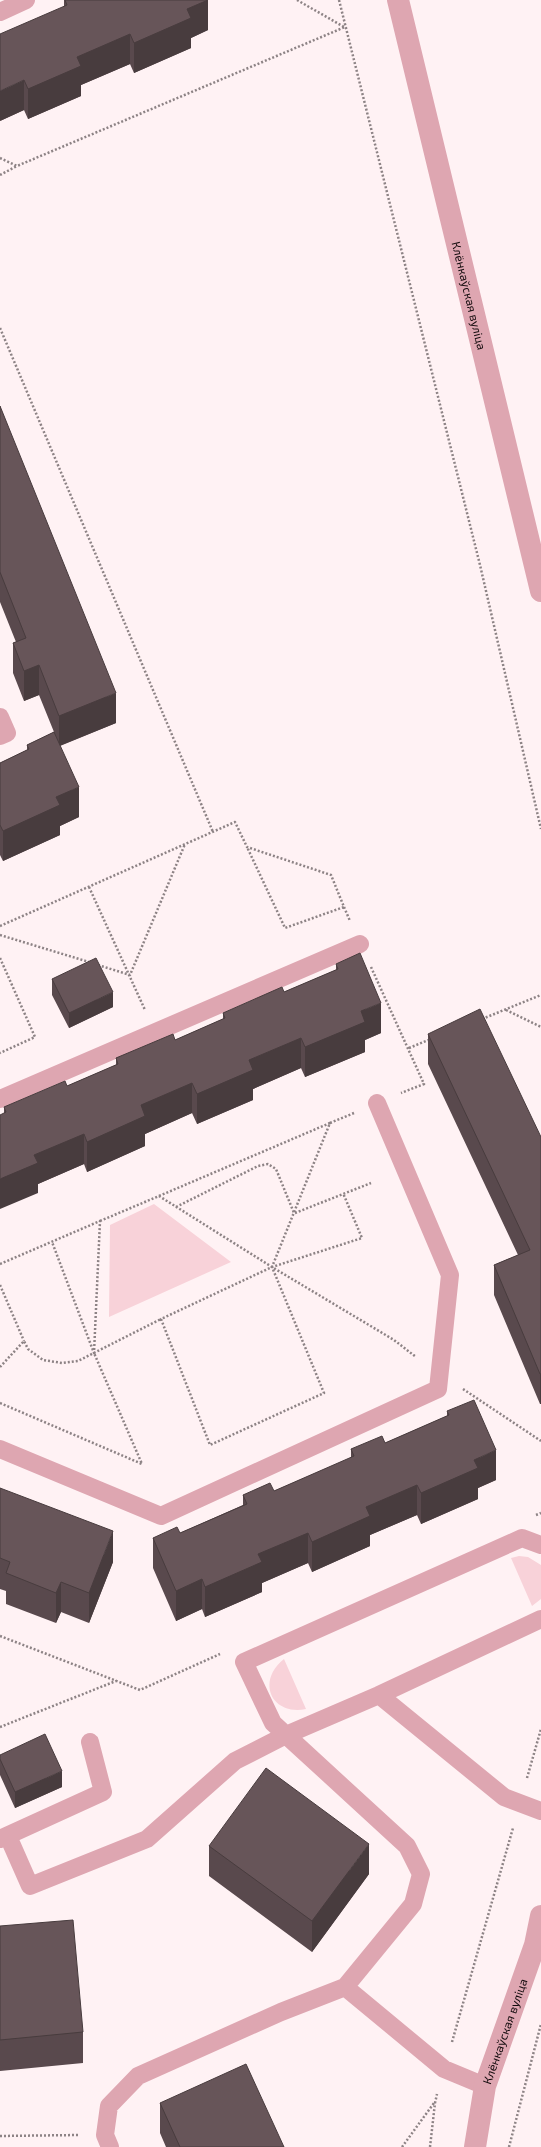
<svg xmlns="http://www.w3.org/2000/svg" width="541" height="2147" font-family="'Exo 2',sans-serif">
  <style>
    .green { fill: #f8d2d9 }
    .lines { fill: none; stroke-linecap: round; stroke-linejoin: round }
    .path { stroke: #8d8385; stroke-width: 2.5; stroke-dasharray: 2 2; stroke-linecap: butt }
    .service { stroke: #dea6b1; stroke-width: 18 }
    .minor { stroke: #dea6b1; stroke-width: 22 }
    .wall { fill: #59494d }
    .shaded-wall { fill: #483c3e }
    .building { fill: #675559; stroke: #483c3e }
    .labels { text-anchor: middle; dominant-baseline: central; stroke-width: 4; stroke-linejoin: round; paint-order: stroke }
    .street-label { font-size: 12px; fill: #140c0e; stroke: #fff }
  </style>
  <rect width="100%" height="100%" fill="#fff2f4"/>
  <!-- green -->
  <path class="green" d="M154,1204L231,1262L109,1317L110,1225Z
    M519,1556L528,1557L541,1565V1599L532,1606L511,1558Z
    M284,1659L306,1709C271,1716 256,1681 284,1659Z"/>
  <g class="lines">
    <!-- path -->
    <path class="path" d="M297,0L344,27
      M339,0L480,565L541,829
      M0,158L17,166L345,27
      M0,175L17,166
      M0,328L213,832
      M89,887L145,1010
      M344,907L350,921
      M0,926L235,822L247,847L331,875L344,907L285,928L247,847
      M0,935L89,962
      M0,958L35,1037L0,1053
      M98,965L130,975L185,844
      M371,967L424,1084L401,1093
      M506,1010L541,1027
      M482,1019L541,995
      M409,1048L431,1039
      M330,1123L354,1113
      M159,1196L330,1123L272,1267L324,1393L210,1445L161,1319L272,1267L362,1238L343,1193
      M176,1207L258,1166L268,1164L276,1169L294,1213
      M295,1213L371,1183
      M100,1221L159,1196L272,1267L394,1340L416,1357
      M0,1264L100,1221L94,1353L52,1242
      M0,1285L24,1341
      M0,1367L24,1341L28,1349L43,1360L62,1363L78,1361L161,1319
      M463,1389L541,1441
      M0,1403L142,1464L94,1353
      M536,1515L541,1513
      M0,1636L140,1690L220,1654
      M0,1727L116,1681
      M527,1778L541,1729
      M452,2042L513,1828
      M0,2136L79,2135
      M402,2147L434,2103
      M430,2147L435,2103L437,2094
      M509,2147L541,2024"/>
    <!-- service -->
    <path class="service" d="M0,12L26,0
      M0,717L7,733L0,736
      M0,1099L360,944
      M0,1449L161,1516L438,1389L450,1275L377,1103
      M541,1619L379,1695L504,1797L541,1811
      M379,1695L286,1735L273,1723L244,1662L522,1538L541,1545
      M8,1836L30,1886L147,1839L235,1761L286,1735L407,1846L421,1874L413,1904L345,1987
      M0,1839L103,1792L90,1742
      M110,2147L105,2135L109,2106L138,2076L281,2012L345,1987L444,2069L485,2086"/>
    <!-- minor -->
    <g class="minor">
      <path id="s1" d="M398,0L541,591"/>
      <path id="s2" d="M475,2147L485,2086L535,1945L541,1916"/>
    </g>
  </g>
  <!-- wall -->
  <path class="wall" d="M64,0H208V30L191,38V48L134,73L130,64L81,85V96L28,119L24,110L0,121L64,6Z
    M0,406L116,723L60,746L79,817L60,826V835L3,861L0,855V763L27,750V745L54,732L39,695L24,701L13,673V643L16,642L0,602Z
    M336,964L381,1033L365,1040V1052L305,1077L301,1068L253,1089V1100L197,1124L192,1113L145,1134V1146L87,1172L84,1164L38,1184V1193L4,1113V1107L67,1086L116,1065V1058L175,1040L223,1019V1013L284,992L336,970Z
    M52,979L113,1007L69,1028L52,995Z
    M428,1034L541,1137L540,1404L494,1295V1265L518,1255L428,1064Z
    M447,1411L496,1480L478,1488V1499L421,1524L417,1515L370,1535V1546L312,1572L308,1563L262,1583V1592L205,1617L202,1609L176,1621L153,1568V1538L180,1533L243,1505V1495L274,1491L351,1458V1449L385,1443L447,1416Z
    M0,1488L113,1562L89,1623L61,1612L56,1623L6,1604V1591L0,1589Z
    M0,1755L62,1787L15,1808L0,1775Z
    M209,1846L369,1874L312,1952L209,1876Z
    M0,1926L83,2032V2063L0,2071Z
    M160,2103L284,2147H166L160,2133Z"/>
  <!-- shaded-wall -->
  <path class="shaded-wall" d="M208,0V30L191,38V48L134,73V43L187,9Z
    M130,34V64L81,85V96L28,119V89L77,57Z
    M24,80V110L0,121V91Z
    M39,665V695L24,701V671Z
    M116,693V723L59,746V716Z
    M79,787V817L60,826V835L3,861V831L56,797Z
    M113,992V1007L69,1028V1013Z
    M381,1003V1033L365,1040V1052L305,1077V1047L361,1011Z
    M301,1038V1068L253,1089V1100L197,1124V1094L249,1060Z
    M192,1083V1113L145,1134V1146L87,1172V1142L141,1105Z
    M84,1134V1164L38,1184V1193L0,1209V1179L34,1155Z
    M540,1374H541V1404H540Z
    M496,1450V1480L478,1488V1499L421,1524V1493L474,1460Z
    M417,1485V1515L370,1535V1546L312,1572V1542L366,1507Z
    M113,1531V1562L89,1623V1593Z
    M308,1533V1563L262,1583V1592L205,1617V1587L258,1554Z
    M202,1579V1609L176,1621V1591Z
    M61,1582V1612L56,1623V1593Z
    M62,1771V1787L15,1808V1792Z
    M369,1844V1874L312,1952V1921Z"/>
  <!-- building -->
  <path class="building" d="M65,0H208L187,9L191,18L134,43L130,34L77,57L81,66L28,89L24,80L0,91V34L67,5Z
    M0,406L116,693L59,716L39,665L24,671L13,643L26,638L0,572Z
    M54,732L79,787L56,797L60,805L3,831L0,825V763L29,749L27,745Z
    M360,953L381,1003L361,1011L365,1022L305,1047L301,1038L249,1060L253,1070L197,1094L192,1083L141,1105L145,1116L87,1142L84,1134L34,1155L38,1163L0,1179V1115L6,1112L4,1107L65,1081L67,1086L118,1064L116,1058L173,1034L175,1040L225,1018L223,1013L282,987L284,992L338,969L336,964Z
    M96,958L113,992L69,1013L52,979Z
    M480,1009L541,1137V1374H540L494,1265L530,1250L428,1034Z
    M474,1400L496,1450L474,1460L478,1468L421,1493L417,1485L366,1507L370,1516L312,1542L308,1533L258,1554L262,1562L205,1587L202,1579L176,1591L153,1538L177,1527L180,1533L247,1504L243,1495L270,1483L274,1491L354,1456L351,1449L382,1436L385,1443L449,1415L447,1411Z
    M0,1488L113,1531L89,1593L61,1582L56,1593L6,1573L10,1562L0,1558Z
    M45,1734L62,1771L15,1792L0,1759V1755Z
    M266,1768L369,1844L312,1921L209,1846Z
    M73,1920L83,2032L0,2040V1926Z
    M246,2064L284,2147H180L160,2103Z"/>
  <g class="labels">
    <!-- street labels -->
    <g class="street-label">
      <text stroke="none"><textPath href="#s1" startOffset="304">Клёнкаўская вуліца</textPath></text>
      <text stroke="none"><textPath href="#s2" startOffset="120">Клёнкаўская вуліца</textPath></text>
    </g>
  </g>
</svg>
